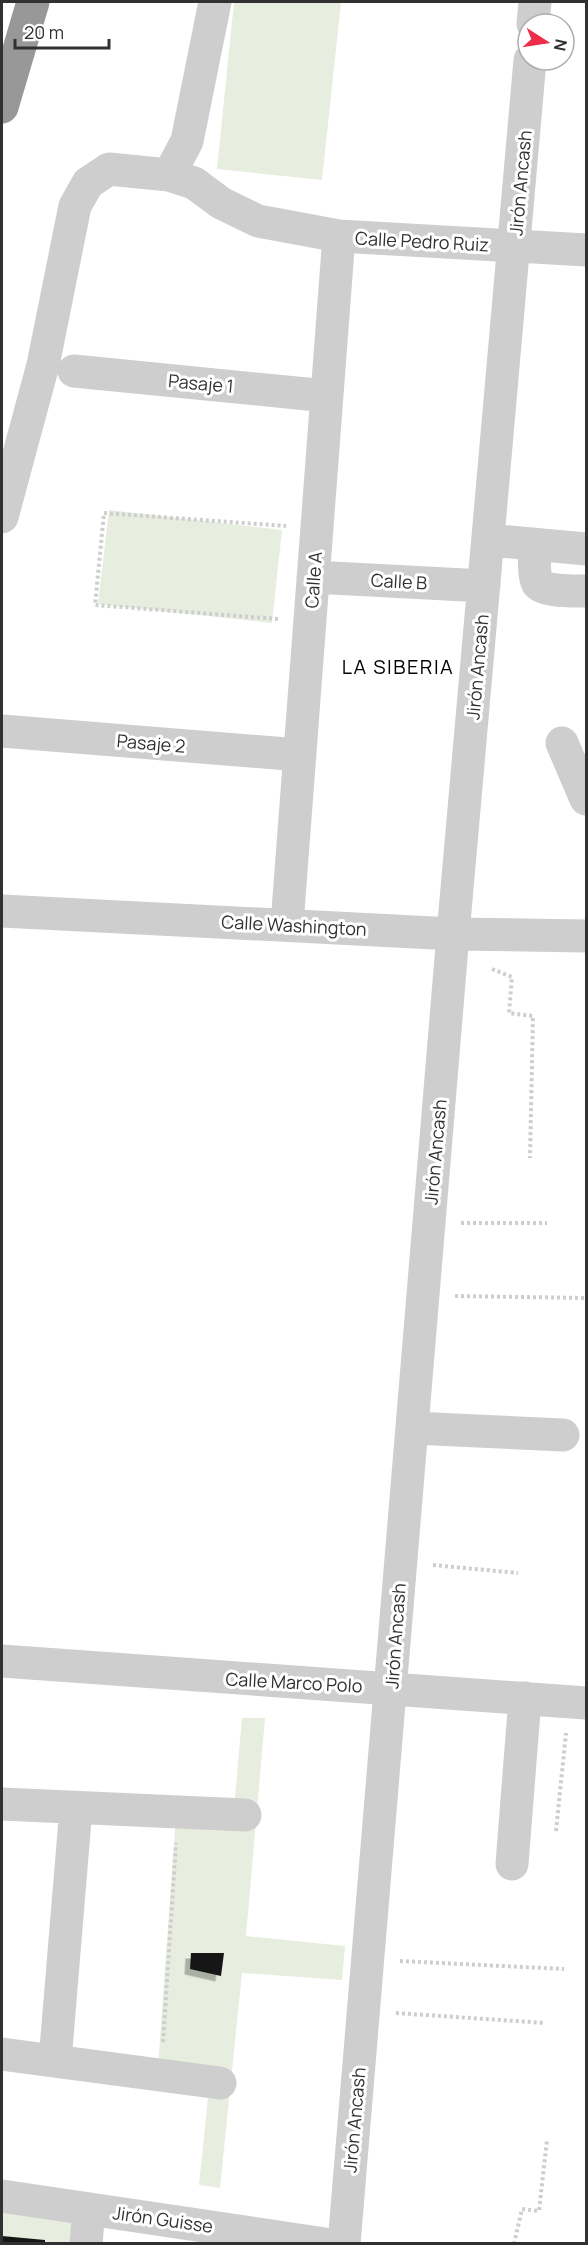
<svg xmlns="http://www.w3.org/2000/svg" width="588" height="2245" font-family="Manrope,sans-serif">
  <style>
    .green { fill: #e8eedf }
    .building { fill: #181818; filter: url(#shadow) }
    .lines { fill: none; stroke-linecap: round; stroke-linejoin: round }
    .path { stroke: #cecece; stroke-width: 4; stroke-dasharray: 3 3; stroke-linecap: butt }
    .minor { stroke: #cecece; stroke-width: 33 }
    .highway { stroke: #989898; stroke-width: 33 }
    .labels { text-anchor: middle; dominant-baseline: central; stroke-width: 6; stroke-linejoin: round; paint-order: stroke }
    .street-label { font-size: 18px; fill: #313131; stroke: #fff }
    .neighbourhood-label { font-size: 20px; letter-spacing: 1.5px; fill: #000; stroke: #fff }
  </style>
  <defs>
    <filter id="shadow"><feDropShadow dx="-5.5" dy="5.5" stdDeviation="0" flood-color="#0004"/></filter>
  </defs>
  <rect width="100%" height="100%" fill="#fff"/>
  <!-- green -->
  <path class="green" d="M234,2H341L322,180L217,169Z
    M109,510L282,530L272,623L98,604Z
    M242,1718H265L246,1936L345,1946L342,1980L242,1973L220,2188L199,2185L209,2088L157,2081L176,1816L233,1820Z
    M2,2212L92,2225L90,2243L2,2244Z"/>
  <!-- building -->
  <path class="building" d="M191,1953H224L221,1976L190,1969Z
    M2,2236L45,2240V2244H2Z"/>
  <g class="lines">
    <!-- path -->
    <path class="path" d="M278,619L95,605L104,513L286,526
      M492,969L512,977L509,1013L533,1016L530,1158
      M461,1223H547
      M455,1296L586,1298
      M433,1565L518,1573
      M556,1831L566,1733
      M400,1961L564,1969
      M396,2013L545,2023
      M163,2042L176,1843
      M514,2244L522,2209L539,2211L547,2140"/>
    <!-- minor -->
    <path class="minor" d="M533,24L535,2
      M169,175L187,141L215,2
      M74,371L327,396
      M2,517L43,365L75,206L88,183L109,169L169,175L194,183L221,203L258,221L339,236L586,250
      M489,540L586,549
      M534,544C535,553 533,578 538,584C545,592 576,591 586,591
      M313,577L484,586
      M2,731L300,755
      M562,743L586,799
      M2,911L453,934L586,936
      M287,924L339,236
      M413,1428L563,1435
      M2,1661L586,1703
      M2,1804L245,1815
      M512,1864L525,1698
      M2,2054L220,2083
      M55,2061L76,1808
      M2,2196L325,2244
      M86,2244L89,2209
      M344,2244L453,934L530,60"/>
    <!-- highway -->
    <path class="highway" d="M2,107L33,2"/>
  </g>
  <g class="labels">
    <!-- street labels -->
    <g class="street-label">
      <text transform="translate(520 183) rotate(-85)">Jirón Ancash</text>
      <text transform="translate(422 241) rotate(3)">Calle Pedro Ruiz</text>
      <text transform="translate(201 383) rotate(5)">Pasaje 1</text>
      <text transform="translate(313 580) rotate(-86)">Calle A</text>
      <text transform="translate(399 581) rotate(3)">Calle B</text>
      <text transform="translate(477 667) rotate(-85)">Jirón Ancash</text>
      <text transform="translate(151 743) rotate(5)">Pasaje 2</text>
      <text transform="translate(294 925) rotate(3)">Calle Washington</text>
      <text transform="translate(435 1152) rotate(-85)">Jirón Ancash</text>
      <text transform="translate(395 1636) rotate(-86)">Jirón Ancash</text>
      <text transform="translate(294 1682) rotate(3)">Calle Marco Polo</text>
      <text transform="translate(354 2120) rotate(-85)">Jirón Ancash</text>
      <text transform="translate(163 2219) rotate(8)">Jirón Guisse</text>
    </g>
    <!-- neighbourhood labels -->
    <g class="neighbourhood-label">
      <text x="398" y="666">LA SIBERIA</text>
    </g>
  </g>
  <!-- border -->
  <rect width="588" height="2245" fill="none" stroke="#313131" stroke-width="6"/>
  <!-- north arrow -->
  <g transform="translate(546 42) rotate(102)"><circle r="28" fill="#ffffff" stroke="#adadad" stroke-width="1.5"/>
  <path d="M0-4.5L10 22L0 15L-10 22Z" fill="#ed2e49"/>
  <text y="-9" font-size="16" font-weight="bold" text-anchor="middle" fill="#313131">N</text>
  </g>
  <!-- scale -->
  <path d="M15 39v9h94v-9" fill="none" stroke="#313131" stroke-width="3"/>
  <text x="24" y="39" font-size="18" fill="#313131" stroke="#ffffff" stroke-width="4.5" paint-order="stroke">20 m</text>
</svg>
